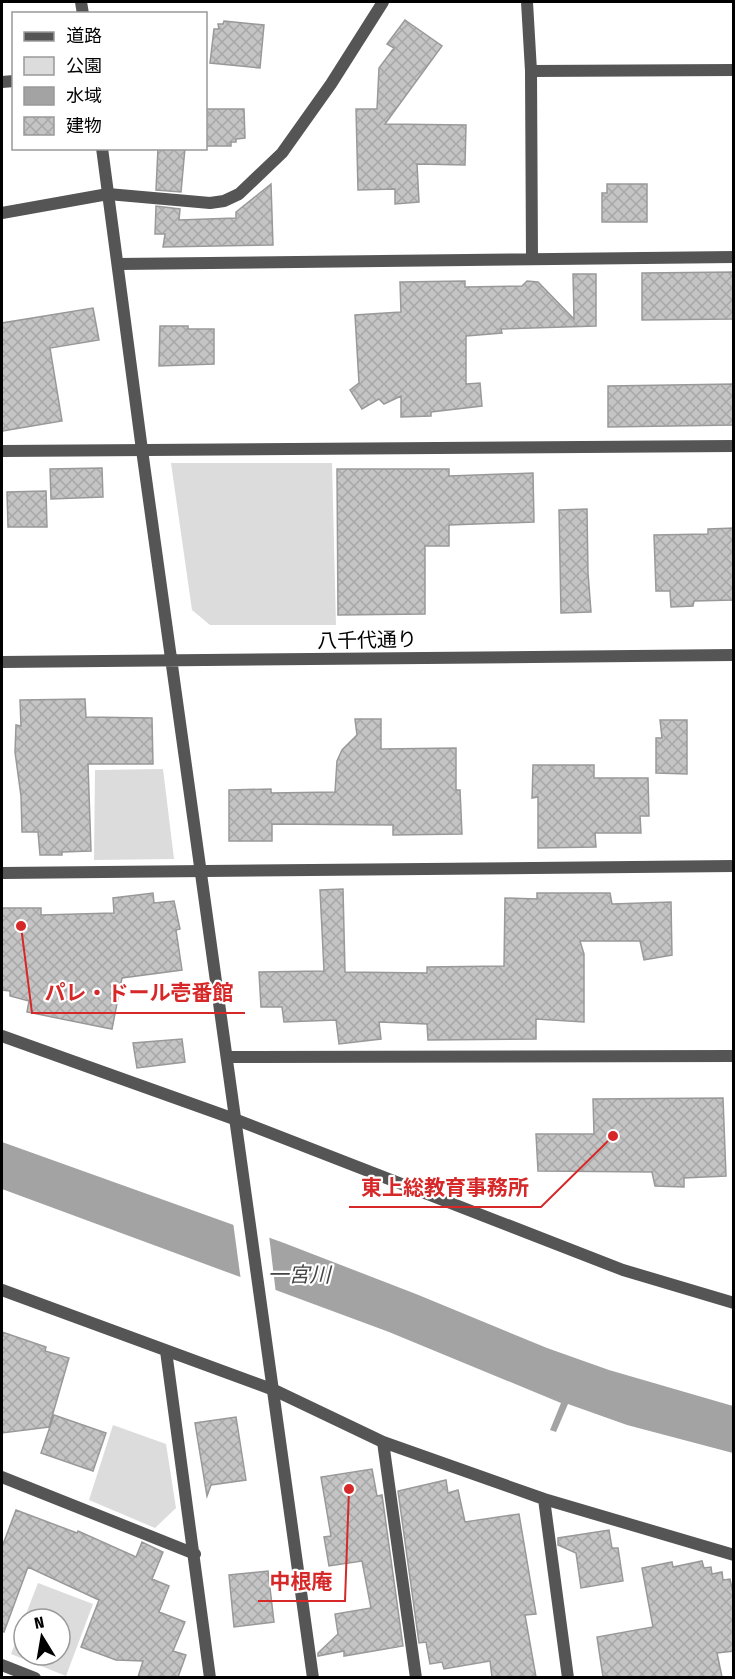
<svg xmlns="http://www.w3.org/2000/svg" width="735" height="1679" font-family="'Fira Sans Condensed','Noto Sans JP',sans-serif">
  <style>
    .green { fill: #dcdcdc }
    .water { fill: #a3a3a3 }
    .pier { fill: #fff }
    .building { fill: url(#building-cross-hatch); stroke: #999; stroke-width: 1.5 }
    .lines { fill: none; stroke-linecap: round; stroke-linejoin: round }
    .service { stroke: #555; stroke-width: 12 }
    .minor { stroke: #555; stroke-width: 12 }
    .tertiary { stroke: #555; stroke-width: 12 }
    .labels { text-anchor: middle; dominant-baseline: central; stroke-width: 4.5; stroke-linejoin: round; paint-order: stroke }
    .street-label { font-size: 20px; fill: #000; stroke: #fff }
    .water-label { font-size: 21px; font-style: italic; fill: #444; stroke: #fff }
    .leader { fill: none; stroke: #d62828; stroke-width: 2 }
    .callout-dot { fill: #d62828; stroke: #fff; stroke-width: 2 }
    .callout-label { font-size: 21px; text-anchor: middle; font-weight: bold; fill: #d62828; stroke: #fff; stroke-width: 4.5; stroke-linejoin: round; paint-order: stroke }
  </style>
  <defs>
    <pattern id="building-cross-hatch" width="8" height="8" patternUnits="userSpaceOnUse" patternTransform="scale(1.5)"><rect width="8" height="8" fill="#c4c4c4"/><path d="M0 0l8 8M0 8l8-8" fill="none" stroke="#a7a7a7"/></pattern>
  </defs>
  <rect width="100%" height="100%" fill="#fff"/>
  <!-- green -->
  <path class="green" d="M171,463H332L336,625H210L192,610Z
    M163,769L174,859L94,860L95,770Z
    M113,1425L166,1444L176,1508L155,1528L89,1500Z
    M38,1583L93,1604L66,1676L11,1654L24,1620V1655H60V1619H24Z"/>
  <!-- water -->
  <path class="water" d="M2,1142L284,1243L416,1294L547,1348L609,1370L733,1406V1453L627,1425L568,1404L556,1432L550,1430L561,1403L389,1332L2,1189Z"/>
  <!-- pier -->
  <path class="pier" d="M233,1222L269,1235L276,1294L241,1281Z"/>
  <!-- building -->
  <path class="building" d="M405,20L442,46L385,124L466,125L465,165L417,164L419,202L395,204V189L358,190L356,109H377L379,68L394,48L387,44Z
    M224,21L264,25L260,68L210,63L214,29H219L218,24H223Z
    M206,109H244L245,138L236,139V142H231V146H206Z
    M158,148H185L181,192L156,190Z
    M271,184L273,245L163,247L165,234H155L156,206L180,209L179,220L236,218V212Z
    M607,184H647V222H602V193H607Z
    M734,272V319L642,320V273Z
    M573,274H596V326L501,329L502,333L466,336V384L480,383L482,406L431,412V416L401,417V396L384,404L379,399L362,409L350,390L359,383L355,315L401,312L400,282L465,281V287L522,286L527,281L538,282L574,319Z
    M93,308L99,340L50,348L62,421L2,431V323Z
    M160,326H188V329H214V364L159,366Z
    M734,384V425L608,427V386Z
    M102,468L103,497L51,499L50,469Z
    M337,469H449V476L533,473L534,522L449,525V546H425V614L338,615Z
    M46,491L47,527H8L7,492Z
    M587,509L588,573L591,612L561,613L559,510Z
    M734,528V600L694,601L693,606L671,607L670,591H656L654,535L708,534V529Z
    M85,699L86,717L152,718L153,764H88L91,851L62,852V855H40L38,832H22L21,796L15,752L16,725L21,726L20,700Z
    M355,719H381V749L456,748V790H460L462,834L393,835V825L272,824V841H229V790L271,789V793L335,792L337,761L342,750L357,735Z
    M660,720H687V774L656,773V738H662Z
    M533,765H594V778H648L649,816H640L641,833H595L596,847L538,848V797L532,798Z
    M343,889L345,972L427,973V967L504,966L505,898L537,899V893H610L612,904L671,902L672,955L644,960L640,941H580L584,954V1022L536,1019V1039L428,1040L427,1024L379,1022L381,1039L339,1044L336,1020L284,1022L282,1007H261L259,972L324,971L320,890Z
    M153,893L154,903L174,901L180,929L176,930L182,970L122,978L112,1029L27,1012L29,1001L10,996V991L2,990V908H41V915L114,913L113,898Z
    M182,1039L185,1062L137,1068L133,1043Z
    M723,1098L726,1176L684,1178V1187L655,1186L652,1172L538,1171L536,1134H594L593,1099Z
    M2,1332L46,1347L45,1351L69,1358L49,1427L2,1433Z
    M54,1415L106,1433L93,1471L41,1453Z
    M236,1417L246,1480L211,1485L207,1496L195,1423Z
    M372,1469L377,1496L382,1495L403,1646L344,1656V1651L318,1656V1653L338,1634L335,1614L371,1608L362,1561L329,1566L324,1537L331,1536L321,1477Z
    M446,1480L448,1493L458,1490L465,1522L519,1514L536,1614L525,1615L536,1677H492L490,1661L444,1669L442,1662L430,1664L426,1642L419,1643L398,1491Z
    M16,1510L77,1533L78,1531L136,1557L142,1542L163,1552L152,1579L169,1586L159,1612L185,1622L173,1651L186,1655L178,1677H138L143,1661L116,1660L81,1647L99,1600L28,1567L4,1632L2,1631V1547Z
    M609,1530L612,1548H618L623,1581L581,1588L576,1553L558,1545V1538Z
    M702,1561L704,1568L711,1567L712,1574L722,1572L723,1580L730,1579L734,1597V1651L717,1653L722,1677H603L597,1637L653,1627L642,1568L672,1562L673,1567Z
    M268,1571L274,1622L234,1627L229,1575Z"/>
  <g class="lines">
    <!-- service -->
    <path class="service" d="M2,82L14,81
      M2,213L108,194L210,203L224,201L239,194L282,153L331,84L383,2"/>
    <!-- minor -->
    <path class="minor" d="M527,2L531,71L532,258
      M531,71L734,70
      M118,264L734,257
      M2,451L734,446
      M2,873L734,866
      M2,1036L237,1120L623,1270L734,1303
      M228,1057L734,1056
      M2,1290L274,1390L383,1442L544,1499L734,1555
      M166,1351L210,1678
      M383,1442L416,1678
      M2,1477L195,1554
      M544,1499L568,1678
      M2,1665L35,1678"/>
    <!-- tertiary -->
    <path class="tertiary" d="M81,2L83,14
      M102,148L142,450L313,1678
      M2,662L734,655"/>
  </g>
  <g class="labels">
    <!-- street labels -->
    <g class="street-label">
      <text transform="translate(367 640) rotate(-1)">八千代通り</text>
    </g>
    <!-- water labels -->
    <g class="water-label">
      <text x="299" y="1275">一宮川</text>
    </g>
  </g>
  <!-- callouts -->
  <path class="leader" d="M21 926L32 1013H245M613 1136L541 1207H349M349 1489L345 1601H258"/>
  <g class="callout-dot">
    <circle cx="21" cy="926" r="6"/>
    <circle cx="613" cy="1136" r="6"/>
    <circle cx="349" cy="1489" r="6"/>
  </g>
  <g class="callout-label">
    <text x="139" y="1000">パレ・ドール壱番館</text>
    <text x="445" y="1195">東上総教育事務所</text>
    <text x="301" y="1589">中根庵</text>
  </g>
  <!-- border -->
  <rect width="735" height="1679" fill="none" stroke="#000000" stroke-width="6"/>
  <!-- legend -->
  <rect x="12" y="12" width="195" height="138" fill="#ffffff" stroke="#999999" stroke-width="1.5"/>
  <rect x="24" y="32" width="30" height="9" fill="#555555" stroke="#999999" stroke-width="1.5"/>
  <text x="66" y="42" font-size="18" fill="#000000">道路</text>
  <rect x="24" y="57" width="30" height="18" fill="#dcdcdc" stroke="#999999" stroke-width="1.5"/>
  <text x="66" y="72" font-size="18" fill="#000000">公園</text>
  <rect x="24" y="87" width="30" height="18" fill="#a3a3a3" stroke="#999999" stroke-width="1.5"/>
  <text x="66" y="102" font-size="18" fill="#000000">水域</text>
  <rect x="24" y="117" width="30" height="18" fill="url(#building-cross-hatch)" stroke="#999999" stroke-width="1.5"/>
  <text x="66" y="132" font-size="18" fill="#000000">建物</text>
  <!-- north arrow -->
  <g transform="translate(42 1637) rotate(349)"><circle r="28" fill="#ffffff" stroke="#999999" stroke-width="1.5"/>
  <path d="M0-4.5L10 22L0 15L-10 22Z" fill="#000000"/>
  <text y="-9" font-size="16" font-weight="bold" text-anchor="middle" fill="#000000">N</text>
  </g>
</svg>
